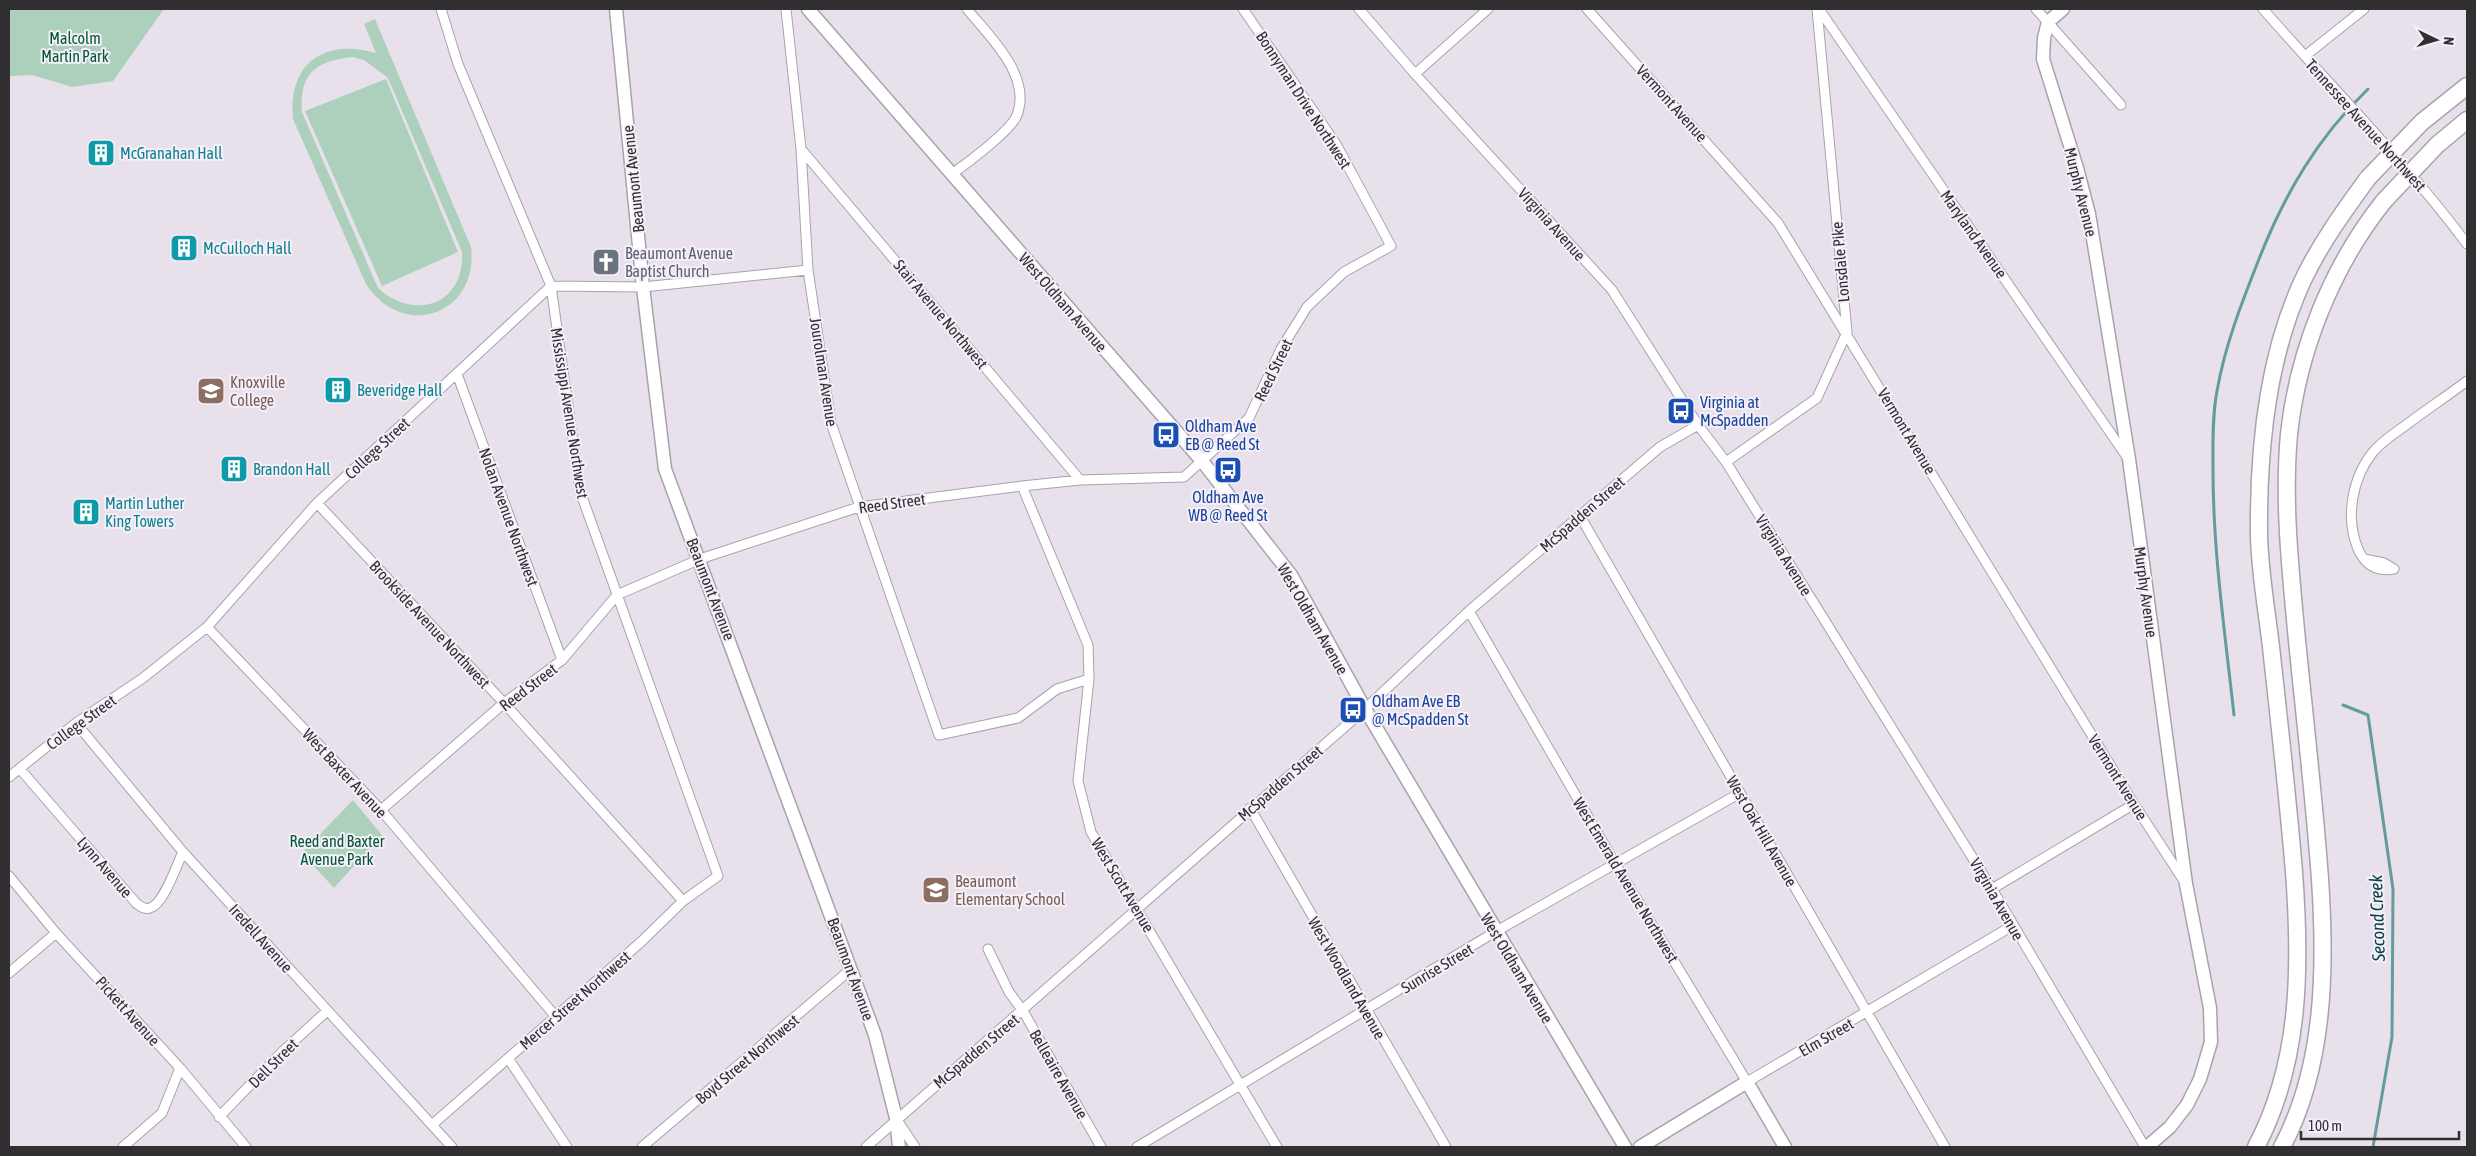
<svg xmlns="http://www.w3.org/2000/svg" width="2476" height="1156" font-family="'Asap Condensed',sans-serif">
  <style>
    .green { fill: #add0bc; fill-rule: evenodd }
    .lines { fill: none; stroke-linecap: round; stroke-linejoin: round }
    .stream { stroke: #619c9e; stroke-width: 3 }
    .street-casing { stroke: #a8a2ac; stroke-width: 11 }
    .secondary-casing { stroke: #a8a2ac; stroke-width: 15 }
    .highway-casing { stroke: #a8a2ac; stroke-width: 19 }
    .street { stroke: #fff; stroke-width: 9 }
    .secondary { stroke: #fff; stroke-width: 12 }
    .highway { stroke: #fff; stroke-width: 16 }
    .highway-bridge-casing { stroke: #a8a2ac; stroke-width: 19; stroke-linecap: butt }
    .highway-bridge { stroke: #fff; stroke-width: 16 }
    .labels { text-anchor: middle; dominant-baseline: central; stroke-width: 4; stroke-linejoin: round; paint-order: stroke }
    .park-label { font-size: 16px; fill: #005736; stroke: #f5eff9 }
    .street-label { font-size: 16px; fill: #322f33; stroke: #f5eff9 }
    .culture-label { font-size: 16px; fill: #0d838f; stroke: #f5eff9; text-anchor: start }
    .worship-label { font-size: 16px; fill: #5b616d; stroke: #f5eff9; text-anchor: start }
    .education-label { font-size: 16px; fill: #785e54; stroke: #f5eff9; text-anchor: start }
    .transit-label { font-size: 16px; fill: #164399; stroke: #f5eff9; text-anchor: start }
    .water-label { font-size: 18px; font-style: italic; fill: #043f41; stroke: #f5eff9 }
  </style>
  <rect width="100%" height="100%" fill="#e8e1eb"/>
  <!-- green -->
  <path class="green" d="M9,9H164L113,81L72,87L32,75L9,76Z
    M375,19L471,247C479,315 403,341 366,284L293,119C288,63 324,38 376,53L364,24ZM353,57L364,60L388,78L462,252C465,304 415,322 378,288L302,112C299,73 316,61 353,57Z
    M386,79L458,252L382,286L305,111Z
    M353,800L382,835L334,888L302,853Z"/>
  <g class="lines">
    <!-- stream -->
    <path class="stream" d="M2343,705L2368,715L2393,889L2392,1037L2373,1147
      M2234,715C2225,633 2213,552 2213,470C2213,445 2212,417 2217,391C2225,345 2242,302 2259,259C2285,193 2318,137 2368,89"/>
    <defs>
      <path id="street" d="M786,9L801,149L808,270L831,423L939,735L1018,718L1057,689L1089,679
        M1359,9L1415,74L1612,290L1698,425L1726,462L1992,889L2145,1147
        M1587,9L1778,223L2134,804L2184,881
        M1819,9L2127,457
        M2036,9L2121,105
        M2263,9C2331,87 2405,161 2467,244
        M2305,56L2364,9
        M1415,74L1488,9
        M801,149L1080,480
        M952,174C966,164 1012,130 1017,115C1032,76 990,37 967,9
        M457,374L562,660
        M1726,462L1817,398L1847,332L1817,9
        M1022,486L1088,645L1089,679L1078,781L1091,832L1277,1147
        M317,503L504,703L683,901
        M1580,516L1945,1147
        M2364,559L2384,563L2394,569
        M2394,569C2376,572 2365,565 2358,549C2345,518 2352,478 2373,452C2382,441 2395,433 2406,425C2426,410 2447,396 2467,381
        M1469,611L1616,865L1747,1082L2012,926
        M207,627L381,810L556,1017
        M76,723L183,852L452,1147
        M20,769L136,903C140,906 144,910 150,908C164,904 176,866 183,852
        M9,777L76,723L143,678L207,627L317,503L551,286L643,287L808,270
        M1250,808L1446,1147
        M381,810L504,703L562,660L617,595L700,559L859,507L1022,486L1080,480L1184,477L1249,418L1281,349L1307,307L1344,272L1391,246L1336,144L1243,9
        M9,876L56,933L180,1068L246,1147
        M1992,889L2134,804
        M988,949L1009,992L1023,1011L1101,1147
        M9,973L56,933
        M508,1058L567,1147
        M219,1117L283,1051L327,1011
        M897,1120L915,1147
        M433,1124L642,941L683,901L718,876L580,491L551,286L458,64L441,9
        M123,1147L162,1113L180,1068
        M642,1147L850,970
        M866,1147L1365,709L1469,611L1660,447L1698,425
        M1137,1147L1495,932L1740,793"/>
      <path id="secondary" d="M616,9L643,287L665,469L875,1035L896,1118L899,1147
        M808,9L1202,461L1291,575L1365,709L1625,1147
        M2063,9L2048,22L2044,38L2043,59L2077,168L2089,214L2129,459L2186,884L2210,1008L2211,1042L2200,1079L2187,1105L2170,1127L2147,1147
        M1640,1147L1747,1082L1785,1147"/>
      <path id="highway" d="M2422,122L2467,86
        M2437,145L2467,120
        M2256,1147C2301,1062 2301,966 2294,872C2288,800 2280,728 2272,656C2268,617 2260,576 2259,536C2258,452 2267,357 2303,280C2320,244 2344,211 2368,178
        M2282,1147C2325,1066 2326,968 2320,879C2314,796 2304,713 2296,630C2290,566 2283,499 2289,434C2298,351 2332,266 2384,201"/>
    </defs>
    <!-- street casing -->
    <use href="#street" class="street-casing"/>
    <!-- secondary casing -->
    <use href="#secondary" class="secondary-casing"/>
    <!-- highway casing -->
    <use href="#highway" class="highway-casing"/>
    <!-- street -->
    <use href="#street" class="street"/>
    <!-- secondary -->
    <use href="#secondary" class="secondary"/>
    <!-- highway -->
    <use href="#highway" class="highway"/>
    <defs>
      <path id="highway-bridge" d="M2368,178L2422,122
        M2384,201L2437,145"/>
    </defs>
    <!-- highway-bridge casing -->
    <use href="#highway-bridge" class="highway-bridge-casing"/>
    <!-- highway-bridge -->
    <use href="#highway-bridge" class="highway-bridge"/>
  </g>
  <!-- icons -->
  <defs>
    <symbol id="building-square" viewBox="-11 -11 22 22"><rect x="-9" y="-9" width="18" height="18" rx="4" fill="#0f9aa8" stroke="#f5eff9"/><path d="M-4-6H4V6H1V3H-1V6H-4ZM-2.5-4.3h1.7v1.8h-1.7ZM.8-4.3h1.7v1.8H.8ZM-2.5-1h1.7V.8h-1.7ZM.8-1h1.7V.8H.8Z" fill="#fff"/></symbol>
    <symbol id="church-square" viewBox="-11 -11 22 22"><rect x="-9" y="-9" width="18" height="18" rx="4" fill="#6b7280" stroke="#f5eff9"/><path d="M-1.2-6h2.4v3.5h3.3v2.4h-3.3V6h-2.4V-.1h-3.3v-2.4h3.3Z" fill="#fff"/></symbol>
    <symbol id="university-square" viewBox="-11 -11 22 22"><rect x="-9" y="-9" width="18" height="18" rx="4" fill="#8d6e63" stroke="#f5eff9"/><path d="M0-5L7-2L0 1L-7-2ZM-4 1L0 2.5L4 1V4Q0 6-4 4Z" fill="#fff"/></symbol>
    <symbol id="bus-square" viewBox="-11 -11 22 22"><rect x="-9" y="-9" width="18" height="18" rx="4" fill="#1a4fb4" stroke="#f5eff9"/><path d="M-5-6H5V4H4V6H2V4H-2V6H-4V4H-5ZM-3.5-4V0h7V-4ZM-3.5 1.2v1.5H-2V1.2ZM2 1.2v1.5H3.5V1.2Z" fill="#fff"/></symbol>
    <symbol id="school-square" viewBox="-11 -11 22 22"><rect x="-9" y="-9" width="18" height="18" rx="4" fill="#8d6e63" stroke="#f5eff9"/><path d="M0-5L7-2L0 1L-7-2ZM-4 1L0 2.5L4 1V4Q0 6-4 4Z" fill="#fff"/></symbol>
  </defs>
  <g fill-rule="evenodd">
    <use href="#building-square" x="85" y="137" width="32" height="32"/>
    <use href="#building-square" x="168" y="232" width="32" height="32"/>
    <use href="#church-square" x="590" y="246" width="32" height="32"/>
    <use href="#building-square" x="322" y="374" width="32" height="32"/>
    <use href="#university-square" x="195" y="375" width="32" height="32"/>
    <use href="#bus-square" x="1665" y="395" width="32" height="32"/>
    <use href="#bus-square" x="1150" y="419" width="32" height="32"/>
    <use href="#building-square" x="218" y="453" width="32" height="32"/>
    <use href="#bus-square" x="1212" y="454" width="32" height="32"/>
    <use href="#building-square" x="70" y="496" width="32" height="32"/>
    <use href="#bus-square" x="1337" y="694" width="32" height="32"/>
    <use href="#school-square" x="920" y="874" width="32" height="32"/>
  </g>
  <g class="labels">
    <!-- park labels -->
    <g class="park-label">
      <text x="75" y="38">Malcolm<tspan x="75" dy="18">Martin Park</tspan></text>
      <text x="337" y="841">Reed and Baxter<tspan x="337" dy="18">Avenue Park</tspan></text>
    </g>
    <!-- street labels -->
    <g class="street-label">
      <text transform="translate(1304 100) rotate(57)">Bonnyman Drive Northwest</text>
      <text transform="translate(1672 103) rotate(48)">Vermont Avenue</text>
      <text transform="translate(2366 125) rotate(48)">Tennessee Avenue Northwest</text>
      <text transform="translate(633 179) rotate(-96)">Beaumont Avenue</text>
      <text transform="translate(2081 192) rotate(76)">Murphy Avenue</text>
      <text transform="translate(1552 224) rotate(48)">Virginia Avenue</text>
      <text transform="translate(1974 234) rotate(55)">Maryland Avenue</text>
      <text transform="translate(1840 262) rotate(-95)">Lonsdale Pike</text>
      <text transform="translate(1063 302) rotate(49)">West Oldham Avenue</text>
      <text transform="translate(941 314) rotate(50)">Stair Avenue Northwest</text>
      <text transform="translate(1273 370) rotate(-64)">Reed Street</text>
      <text transform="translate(824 372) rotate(81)">Jourolman Avenue</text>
      <text transform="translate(570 413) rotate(81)">Mississippi Avenue Northwest</text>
      <text transform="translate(1907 431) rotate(59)">Vermont Avenue</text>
      <text transform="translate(377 448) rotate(-43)">College Street</text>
      <text transform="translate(892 503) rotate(-8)">Reed Street</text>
      <text transform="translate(1582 514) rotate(-41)">McSpadden Street</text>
      <text transform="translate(509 517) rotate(70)">Nolan Avenue Northwest</text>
      <text transform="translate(1784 555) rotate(58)">Virginia Avenue</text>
      <text transform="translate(711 589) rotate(69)">Beaumont Avenue</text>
      <text transform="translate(2146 592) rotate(82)">Murphy Avenue</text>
      <text transform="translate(1313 619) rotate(60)">West Oldham Avenue</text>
      <text transform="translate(430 624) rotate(47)">Brookside Avenue Northwest</text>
      <text transform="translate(528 687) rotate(-37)">Reed Street</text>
      <text transform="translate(81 722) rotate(-36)">College Street</text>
      <text transform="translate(345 773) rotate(47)">West Baxter Avenue</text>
      <text transform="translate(2118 777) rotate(58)">Vermont Avenue</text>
      <text transform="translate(1280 783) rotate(-41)">McSpadden Street</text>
      <text transform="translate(1762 831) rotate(60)">West Oak Hill Avenue</text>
      <text transform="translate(105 867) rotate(49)">Lynn Avenue</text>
      <text transform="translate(1626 880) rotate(59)">West Emerald Avenue Northwest</text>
      <text transform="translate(1123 885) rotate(59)">West Scott Avenue</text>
      <text transform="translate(1997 899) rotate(60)">Virginia Avenue</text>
      <text transform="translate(261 938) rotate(48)">Iredell Avenue</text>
      <text transform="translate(1437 968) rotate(-31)">Sunrise Street</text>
      <text transform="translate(1517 968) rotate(59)">West Oldham Avenue</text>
      <text transform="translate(851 969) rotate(70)">Beaumont Avenue</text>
      <text transform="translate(1347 978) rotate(60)">West Woodland Avenue</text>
      <text transform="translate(575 1000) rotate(-41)">Mercer Street Northwest</text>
      <text transform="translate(128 1011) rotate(48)">Pickett Avenue</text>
      <text transform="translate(1826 1037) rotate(-30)">Elm Street</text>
      <text transform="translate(976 1051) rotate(-40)">McSpadden Street</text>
      <text transform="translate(747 1059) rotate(-40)">Boyd Street Northwest</text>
      <text transform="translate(273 1063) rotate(-45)">Dell Street</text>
      <text transform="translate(1059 1074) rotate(60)">Belleaire Avenue</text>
    </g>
    <!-- culture labels -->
    <g class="culture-label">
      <text x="120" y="153">McGranahan Hall</text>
      <text x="203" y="248">McCulloch Hall</text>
      <text x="357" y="390">Beveridge Hall</text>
      <text x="253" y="469">Brandon Hall</text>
      <text x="105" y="503">Martin Luther<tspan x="105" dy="18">King Towers</tspan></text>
    </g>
    <!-- worship labels -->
    <g class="worship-label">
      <text x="625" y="253">Beaumont Avenue<tspan x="625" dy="18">Baptist Church</tspan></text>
    </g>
    <!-- education labels -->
    <g class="education-label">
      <text x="230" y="382">Knoxville<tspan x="230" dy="18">College</tspan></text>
      <text x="955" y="881">Beaumont<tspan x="955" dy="18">Elementary School</tspan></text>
    </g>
    <!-- transit labels -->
    <g class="transit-label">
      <text x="1700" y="402">Virginia at<tspan x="1700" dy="18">McSpadden</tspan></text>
      <text x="1185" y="426">Oldham Ave<tspan x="1185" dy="18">EB @ Reed St</tspan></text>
      <text x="1228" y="497" text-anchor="middle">Oldham Ave<tspan x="1228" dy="18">WB @ Reed St</tspan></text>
      <text x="1372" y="701">Oldham Ave EB<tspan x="1372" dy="18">@ McSpadden St</tspan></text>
    </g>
    <!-- water labels -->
    <g class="water-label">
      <text transform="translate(2377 918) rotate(-92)">Second Creek</text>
    </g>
  </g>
  <!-- border -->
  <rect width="2476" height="1156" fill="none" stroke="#322f33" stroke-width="20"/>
  <!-- north arrow -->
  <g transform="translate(2436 40) rotate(95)" stroke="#f5eff9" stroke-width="4" paint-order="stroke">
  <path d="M0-4L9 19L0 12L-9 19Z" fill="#322f33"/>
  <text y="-8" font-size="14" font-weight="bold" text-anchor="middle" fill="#322f33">N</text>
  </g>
  <!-- scale -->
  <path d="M2301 1131v8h158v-8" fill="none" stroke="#322f33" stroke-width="2.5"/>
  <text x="2308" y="1131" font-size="15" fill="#322f33" stroke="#f5eff9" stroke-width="4" paint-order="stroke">100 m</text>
</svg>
